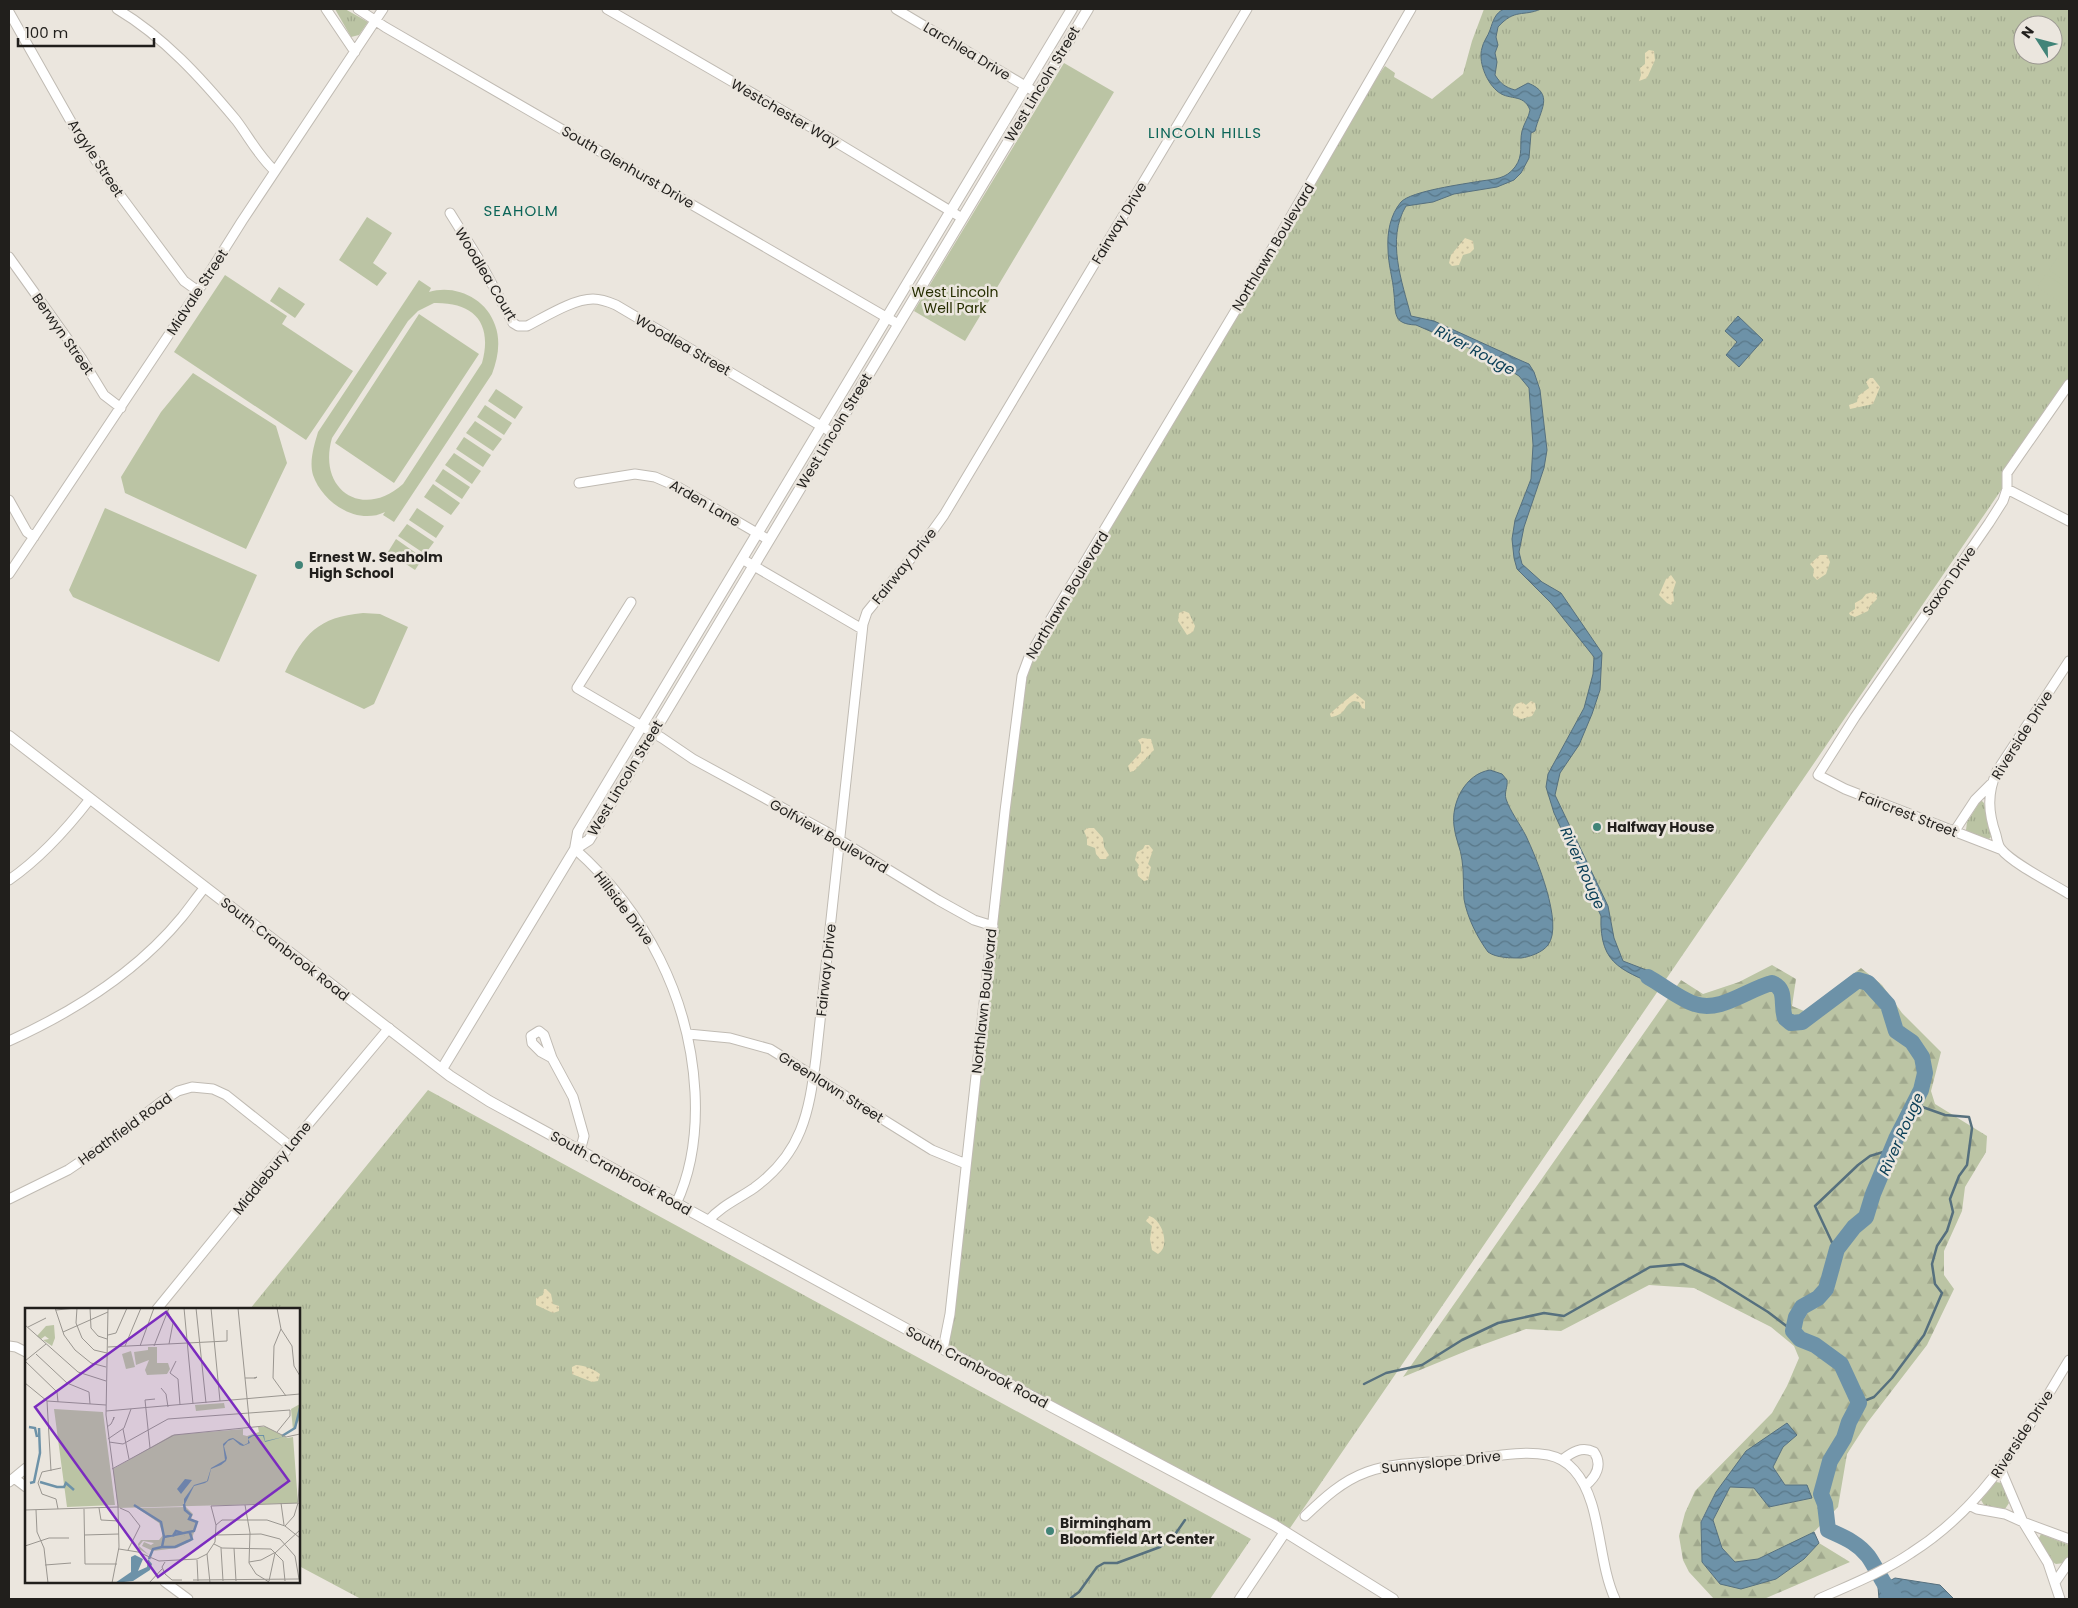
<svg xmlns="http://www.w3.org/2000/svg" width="2078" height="1608" font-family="Poppins,sans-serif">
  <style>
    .grass { fill: url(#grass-tufts); fill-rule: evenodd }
    .forest { fill: url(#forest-firs) }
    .sand { fill: url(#sand-dots) }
    .park { fill: #bbc4a4; fill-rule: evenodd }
    .water { fill: url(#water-waves); stroke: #56707e }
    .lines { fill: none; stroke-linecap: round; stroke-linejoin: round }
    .stream { stroke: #56707e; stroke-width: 2.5 }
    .river { stroke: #6d92a8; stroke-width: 16 }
    .minor-casing { stroke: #c0bbb3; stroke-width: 11 }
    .tertiary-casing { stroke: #c0bbb3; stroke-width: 12 }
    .minor { stroke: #fff; stroke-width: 9 }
    .tertiary { stroke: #fff; stroke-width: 10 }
    .poi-dot { fill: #418478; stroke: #ebe6de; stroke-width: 2 }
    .labels { text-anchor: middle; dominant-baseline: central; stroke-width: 5; stroke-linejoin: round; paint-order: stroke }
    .street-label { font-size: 14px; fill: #211f1c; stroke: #ebe6de }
    .park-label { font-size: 14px; fill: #262e01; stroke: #ebe6de }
    .poi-label { font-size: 14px; font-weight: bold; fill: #211f1c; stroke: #ebe6de; text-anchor: start }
    .neighbourhood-label { font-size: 15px; letter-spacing: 1px; fill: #0b6558; stroke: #ebe6de }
    .water-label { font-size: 15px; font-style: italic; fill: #0d4058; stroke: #ebe6de }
    .inset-river { fill: none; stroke: #6d92a8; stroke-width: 2.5 }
    .inset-road { fill: none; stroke: #9a9690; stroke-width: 1 }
    .view { fill: #7b2cbf; fill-opacity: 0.15; stroke: #7b2cbf; stroke-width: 2.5 }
    .inset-edge { fill: none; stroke: #211f1c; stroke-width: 2.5 }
  </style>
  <defs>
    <pattern id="grass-tufts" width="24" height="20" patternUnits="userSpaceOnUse" patternTransform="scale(1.25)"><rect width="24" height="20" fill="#bbc4a4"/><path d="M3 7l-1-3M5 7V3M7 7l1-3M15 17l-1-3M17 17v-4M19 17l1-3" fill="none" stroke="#a0a88d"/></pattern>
    <pattern id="forest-firs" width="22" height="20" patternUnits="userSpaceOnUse" patternTransform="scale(1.25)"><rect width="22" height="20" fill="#bbc4a4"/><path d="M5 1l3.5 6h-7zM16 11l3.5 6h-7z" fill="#a0a88d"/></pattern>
    <pattern id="sand-dots" width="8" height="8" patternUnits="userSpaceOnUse" patternTransform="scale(1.25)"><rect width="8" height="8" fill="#e7ddb8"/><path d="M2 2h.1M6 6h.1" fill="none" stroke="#c6bd9e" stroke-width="1.8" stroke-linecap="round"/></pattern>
    <pattern id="water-waves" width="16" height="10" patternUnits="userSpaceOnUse" patternTransform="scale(1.25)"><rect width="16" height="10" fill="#6d92a8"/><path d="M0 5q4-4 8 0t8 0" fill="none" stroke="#597788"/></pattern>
  </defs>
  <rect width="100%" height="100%" fill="#ebe6de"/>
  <!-- grass -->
  <path class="grass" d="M335,9H345L368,22L359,35L351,37Z
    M1484,9H2069V391L1288,1531L946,1344L1020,669L1336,135L1385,66L1395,73L1394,77L1432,99L1463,74L1472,41ZM2023,25H2053V55H2023Z
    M1981,800L1984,803L1991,837L1989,839L1974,836L1966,830L1967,822Z
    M428,1090L1251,1539L1210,1599H361L299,1566V1309H250Z
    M1996,1482L2002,1483L2009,1503L2005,1509L1984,1505L1981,1500Z
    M2041,1534L2069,1545V1557L2064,1563L2056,1564L2052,1562L2038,1540Z"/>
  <!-- forest -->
  <path class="forest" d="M1772,965L1796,979L1792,1006L1804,1011L1861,968L1882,985L1902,1013L1941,1052L1931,1091L1935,1104L1987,1136L1986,1152L1965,1187L1962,1211L1944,1251V1275L1954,1289L1927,1345L1867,1423L1847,1454L1838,1507L1814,1532L1785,1547L1758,1559L1735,1562L1722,1548L1713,1520L1730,1487L1754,1488L1769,1507L1812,1498L1785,1485L1773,1467L1783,1447L1797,1435L1716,1492L1701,1521L1702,1562L1720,1584L1804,1559L1819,1543L1850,1562L1764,1599H1714L1689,1572L1683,1560L1679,1536L1685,1513L1695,1491L1772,1413L1787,1386L1799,1358L1794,1346L1771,1327L1694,1288L1649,1285L1561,1331L1526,1329L1471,1349L1403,1377L1681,980L1703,994L1739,982Z"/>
  <!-- sand -->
  <path class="sand" d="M1649,50L1654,51L1655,60L1647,78L1639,81L1641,75L1640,68L1645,64V53Z
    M1465,238L1473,241L1474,249L1470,253L1463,255L1459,265L1452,266L1449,263L1451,255Z
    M1870,378H1873L1880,387L1873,404L1850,409L1849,405L1857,402L1858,396L1869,388L1866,382Z
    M1820,555H1827L1830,562L1826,574L1817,580L1813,576L1814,569L1810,564Z
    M1671,575L1676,582L1673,591L1674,601L1671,605L1667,603L1659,595L1666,579Z
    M1873,592L1877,595V599L1870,606L1868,611L1855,617L1850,615L1849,613L1855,609V603L1862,599L1866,594Z
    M1184,611L1189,613L1195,626L1193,632L1187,635L1178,621L1179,613Z
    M1355,693L1365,701V709L1362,708L1359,702L1354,701C1342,706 1348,714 1331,717L1330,714C1331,712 1352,695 1355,693Z
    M1531,701L1535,703L1536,709L1532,716L1521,719L1513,715V709L1516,704L1522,702L1526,705Z
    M1142,738L1151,739L1154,750L1134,771L1130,772L1128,766L1141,752V745L1138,740Z
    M1087,828H1094L1103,838L1104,847L1109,855L1106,859H1100L1096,854L1095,848L1087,845V838L1084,831Z
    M1145,845H1149L1153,850L1148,864L1151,867L1148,880L1144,881L1138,876L1137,870L1139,865L1135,860L1137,852L1143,849Z
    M1149,1216C1162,1219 1171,1246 1158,1254L1152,1250L1150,1239L1152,1226L1146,1221Z
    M544,1289H546L551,1294L553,1304L559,1306V1311L553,1313L536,1305V1298L543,1295Z
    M576,1365C583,1365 594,1369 600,1374L598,1381L592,1382L572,1374V1367Z"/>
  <!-- park -->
  <path class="park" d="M1064,63L1114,92L965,341L914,311Z
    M367,217L392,233L373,263L387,273L377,286L339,260Z
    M2057,258L2069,266V284L2049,270Z
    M2046,274L2069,290V298L2064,305L2037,287Z
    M225,275L287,316L282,324L353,371L306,440L174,352Z
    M419,280L431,288L429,292C455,284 486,298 495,325C501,341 498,358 492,374L394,522L383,515L385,512C357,526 322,502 313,475C309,461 314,446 318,432ZM434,303C474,302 493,323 482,363L403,484C363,520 317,490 332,438L408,321L418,311Z
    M279,287L305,304L295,318L270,301Z
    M419,314L479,354L394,483L335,443Z
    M193,373L276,426L287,463L246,549L125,493L121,477L161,412Z
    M496,389L523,407L515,419L488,401Z
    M485,405L512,423L504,435L477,417Z
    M475,421L502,439L493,451L466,433Z
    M464,437L491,455L483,467L456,449Z
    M454,453L481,471L472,484L445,465Z
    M443,469L470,487L462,499L435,481Z
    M433,484L460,503L451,515L424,497Z
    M105,508L257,575L219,662L73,597L69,590Z
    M417,508L444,526L436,538L409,520Z
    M407,524L434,542L425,554L398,536Z
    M396,539L423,558L415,570L388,552Z
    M363,613L380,614L408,627L374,704L364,709L285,672C304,634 318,617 363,613Z"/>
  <!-- water -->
  <path class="water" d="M1504,9H1541C1523,17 1515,8 1498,27L1496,37L1498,45L1495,53L1497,62L1495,75C1501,84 1505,87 1515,90L1528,83C1555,94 1540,110 1535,131L1531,133L1529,158L1521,173L1514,180L1497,187L1454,194L1433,202L1406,206C1386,239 1402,282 1411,316L1434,321L1522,361L1529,364L1534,372L1540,390L1547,450L1544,468L1524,527L1519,552L1522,564L1542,582L1561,593L1602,653L1600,690L1592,714L1579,745L1560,773L1555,795L1608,906L1614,938L1623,961L1649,971L1668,986L1666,990C1625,970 1599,968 1601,916L1554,813L1546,787L1548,774L1584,708L1593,674L1594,657L1551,603L1517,569L1514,558L1512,539L1515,520L1531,479L1533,445L1529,388L1519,376L1485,355L1416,325C1392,324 1396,313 1394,294C1393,279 1388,264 1388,249C1387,233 1390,215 1401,202C1411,191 1464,184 1481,181C1495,179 1506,179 1515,167C1524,155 1519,144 1522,131C1524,123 1529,117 1530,110C1523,92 1508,102 1496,90C1486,81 1478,61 1482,48C1483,42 1488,36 1490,30C1493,21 1495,13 1504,9Z
    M1738,316L1763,340L1739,367L1726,355L1737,342L1725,331Z
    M1490,770L1502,774L1507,780C1508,787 1504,792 1506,799C1510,811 1520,824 1526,836C1536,857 1564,924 1548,945C1543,952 1530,957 1521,958C1511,958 1496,958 1488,952C1477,937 1467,917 1464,899C1463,886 1464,873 1462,860C1461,849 1455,838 1454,826C1451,803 1465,774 1490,770Z
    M1787,1423L1797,1435L1783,1447L1773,1467L1785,1485H1807L1812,1498L1769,1507L1754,1488L1730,1487L1713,1520L1722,1548L1735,1562L1758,1559L1814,1532L1819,1543L1804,1559L1776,1579L1741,1589L1720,1584L1702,1562L1701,1522L1716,1492L1746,1451Z
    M1895,1578L1940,1585L1954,1599H1879L1878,1587Z"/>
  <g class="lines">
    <!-- stream -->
    <path class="stream" d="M1836,1251L1815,1206L1858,1165L1870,1156L1893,1149
      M1364,1384L1386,1373L1422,1365L1462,1340L1498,1323L1544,1313L1564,1316L1650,1267L1683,1264L1715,1279L1768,1312L1793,1331
      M1859,1403L1874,1397L1892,1378L1924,1335L1942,1293L1935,1284L1932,1264L1937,1246L1947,1231L1953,1212L1950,1199L1959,1176L1967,1165L1972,1128L1969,1117L1945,1115L1914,1104
      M1071,1598L1079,1592L1097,1567L1104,1563H1117L1160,1547L1176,1533L1185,1520"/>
    <!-- river -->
    <path class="river" d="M1648,977C1661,984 1681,1000 1695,1004C1720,1013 1748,989 1772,983C1788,989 1780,1005 1785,1018L1791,1023L1802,1022L1858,980L1868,983L1888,1005L1896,1031L1912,1042L1922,1057L1925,1073L1921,1090L1896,1139L1873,1194L1866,1217L1854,1227L1837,1249L1826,1289L1818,1298L1802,1307L1796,1317L1793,1331L1800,1339L1815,1345L1841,1364L1859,1403L1849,1422L1844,1438L1830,1461L1821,1494L1825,1504L1828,1530C1843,1537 1857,1542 1868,1556C1878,1570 1883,1586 1896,1599"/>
    <defs>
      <path id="minor" d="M117,9C164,37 201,78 236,120C249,137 259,157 275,171
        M326,9L355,52
        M358,9L385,27L898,324
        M607,9L821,133L962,218
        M896,9L1037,93
        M9,12L74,127L108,179L184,281L198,291
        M450,213L478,258L513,323L518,326H527C545,317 573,299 593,299C601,299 609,302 616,305L833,433
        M9,257L82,359L104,395L121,408
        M579,483L635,474L655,477L678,487L769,540
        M2007,489L2069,521
        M9,500L27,532L34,537
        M742,559L862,629
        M9,574L198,291L242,221L383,9
        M631,602L577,688L662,738L693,759L825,831L938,900L974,920L993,926
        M2069,661L1997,771C1987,793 1988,812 1996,835C1997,839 1998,846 2001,849C2013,864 2052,883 2069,894
        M1954,832L1975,800L1991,784
        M575,849C646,912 690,998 695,1092C697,1131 693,1168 676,1204
        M2000,849L1845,789L1818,775L1855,717L1989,523L2003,501L2007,489V473L2069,384
        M9,880C41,858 66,830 90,799
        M688,1034L730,1038L770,1049L932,1150L966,1164
        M9,1041C73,1012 136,973 182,917C190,907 197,897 205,887
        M552,1058L541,1052L532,1043L531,1036L539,1031L544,1035L552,1058L573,1097L584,1136L580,1151
        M9,1199L68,1170L102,1147L161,1102L178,1091L192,1087L213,1089L226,1095L290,1146
        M708,1221C721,1206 738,1199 754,1188C802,1153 809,1113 816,1058L863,624L867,612L926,540L944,515L1247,9
        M157,1309L290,1146L389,1028
        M9,1346L16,1347L26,1352
        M943,1349L950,1314L1005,811L1022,676L1029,657L1046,627L1261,268L1411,9
        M1562,1460C1572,1452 1582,1446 1594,1452C1603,1465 1596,1477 1585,1486
        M2001,1470L2023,1522L2069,1539
        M14,1478L26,1487
        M9,1482L26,1468
        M1969,1505L1977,1509L2005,1514L2023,1522L2048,1563L2060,1599
        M1305,1516C1324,1498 1342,1481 1367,1472C1398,1461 1432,1463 1465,1460C1491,1457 1521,1450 1548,1455C1558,1457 1567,1462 1574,1470C1602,1501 1597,1560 1615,1599
        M2056,1581L2069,1562
        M165,1582L188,1599
        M1819,1599C1850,1585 1883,1572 1911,1553C1987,1505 2024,1434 2069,1360"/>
      <path id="tertiary" d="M9,736L450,1076L489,1101L943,1349L1274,1525L1393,1599
        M575,849L578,832L1072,9
        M442,1069L575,849L589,840L1088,9
        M1240,1599L1285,1532"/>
    </defs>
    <!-- minor casing -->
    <use href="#minor" class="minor-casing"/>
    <!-- tertiary casing -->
    <use href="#tertiary" class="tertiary-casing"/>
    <!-- minor -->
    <use href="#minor" class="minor"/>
    <!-- tertiary -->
    <use href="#tertiary" class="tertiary"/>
  </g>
  <!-- markers -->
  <g class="poi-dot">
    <circle cx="299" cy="565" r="5"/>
    <circle cx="1597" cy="827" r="5"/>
    <circle cx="1050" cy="1531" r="5"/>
  </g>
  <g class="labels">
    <!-- street labels -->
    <g class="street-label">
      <text transform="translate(967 51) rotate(31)">Larchlea Drive</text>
      <text transform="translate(1042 84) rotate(-59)">West Lincoln Street</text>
      <text transform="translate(785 113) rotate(30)">Westchester Way</text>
      <text transform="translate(96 158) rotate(57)">Argyle Street</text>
      <text transform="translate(628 167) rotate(30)">South Glenhurst Drive</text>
      <text transform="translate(1119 223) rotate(-59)">Fairway Drive</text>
      <text transform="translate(1273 247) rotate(-59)">Northlawn Boulevard</text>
      <text transform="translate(486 274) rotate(59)">Woodlea Court</text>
      <text transform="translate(197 292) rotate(-57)">Midvale Street</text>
      <text transform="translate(63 334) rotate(55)">Berwyn Street</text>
      <text transform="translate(683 345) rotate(30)">Woodlea Street</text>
      <text transform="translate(834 431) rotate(-59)">West Lincoln Street</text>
      <text transform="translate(705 503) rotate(30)">Arden Lane</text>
      <text transform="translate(904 566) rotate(-51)">Fairway Drive</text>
      <text transform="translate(1949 581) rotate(-55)">Saxon Drive</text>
      <text transform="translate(1067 595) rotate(-59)">Northlawn Boulevard</text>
      <text transform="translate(2022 735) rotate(-58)">Riverside Drive</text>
      <text transform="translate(625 778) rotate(-59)">West Lincoln Street</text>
      <text transform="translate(1908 814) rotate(21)">Faircrest Street</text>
      <text transform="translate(829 836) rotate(30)">Golfview Boulevard</text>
      <text transform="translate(624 908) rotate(53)">Hillside Drive</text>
      <text transform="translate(285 949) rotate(38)">South Cranbrook Road</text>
      <text transform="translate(826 970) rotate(-84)">Fairway Drive</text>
      <text transform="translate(984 1001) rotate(-84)">Northlawn Boulevard</text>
      <text transform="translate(831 1087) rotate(32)">Greenlawn Street</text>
      <text transform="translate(125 1129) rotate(-36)">Heathfield Road</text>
      <text transform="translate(272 1168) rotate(-51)">Middlebury Lane</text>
      <text transform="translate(621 1173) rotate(29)">South Cranbrook Road</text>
      <text transform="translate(977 1367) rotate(28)">South Cranbrook Road</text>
      <text transform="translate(2022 1434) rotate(-57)">Riverside Drive</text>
      <text transform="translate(1441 1462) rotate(-6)">Sunnyslope Drive</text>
    </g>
    <!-- park labels -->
    <g class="park-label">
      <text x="955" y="292">West Lincoln<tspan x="955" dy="16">Well Park</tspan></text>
    </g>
    <!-- poi labels -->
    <g class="poi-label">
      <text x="309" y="557">Ernest W. Seaholm<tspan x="309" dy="16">High School</tspan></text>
      <text x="1607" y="827">Halfway House</text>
      <text x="1060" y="1523">Birmingham<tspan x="1060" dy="16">Bloomfield Art Center</tspan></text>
    </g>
    <!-- neighbourhood labels -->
    <g class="neighbourhood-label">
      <text x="1205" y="132">LINCOLN HILLS</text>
      <text x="521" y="210">SEAHOLM</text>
    </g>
    <!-- water labels -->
    <g class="water-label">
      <text transform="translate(1475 350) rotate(28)">River Rouge</text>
      <text transform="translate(1583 868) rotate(66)">River Rouge</text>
      <text transform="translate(1901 1134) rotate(-66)">River Rouge</text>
    </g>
  </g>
  <!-- overview -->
  <g transform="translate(25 1308)">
    <rect width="275" height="275" fill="#ebe6de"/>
    <path d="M29,17L30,30L27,38L18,32L24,31L20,28L16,31L12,28L21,18ZM29,101L78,104L90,197L42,199ZM233,119H241L262,130L268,129L273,195L93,200L88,161L147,127L218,121V127L222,128L234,124Z" fill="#bbc4a4"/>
    <path d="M161,199L168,206L166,211L173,213L166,233L152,240L128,243L117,238L119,234L126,237L129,235L118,233L114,238L124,247L114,241L113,236L116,232H134L138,227L134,215L112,200Z" fill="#bbc4a4"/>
    <path d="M123,39H132V55H143L145,61L142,66L122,67L120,62L124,52L111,57L109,44L123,42ZM106,43L110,59L101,61L97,46ZM199,95L200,100L171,103L170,97ZM275,96V111L268,122L266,101Z" fill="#bbc4a4"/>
    <path d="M228,127H239L240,133L258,129L240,134L238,128H228L223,131L225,135L218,138L215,137L208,131L203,133L199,138L202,150L201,153L196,157L186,161L183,173L180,175L169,178L159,198V191L169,177L182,173L186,160L200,152L198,136L204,131L208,130L219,137L223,135V129ZM160,171L167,172L156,186L152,181ZM110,247L118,251L113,263L122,259L123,251L127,256L125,262L108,273L90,275L106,264V249Z" fill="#6d92a8"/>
    <path class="inset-river" d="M4,119L10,120L12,129M257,128L270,120L275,100M15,174L32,179H39L41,175L49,182M5,175L9,174L15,145L14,120M109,197L136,214L139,229M148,228L151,223L160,226M137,239H150L163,233L167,231L165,225M124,251L128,241L137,239L139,229L169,223L172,214L164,211L166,207L160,202L159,196"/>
    <path class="inset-road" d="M30,0L39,27L50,42L66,55L81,59M52,0L51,15L57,30L69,42L82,45M65,0L66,20L73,28L82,31M83,0L81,107L93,198L94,239L87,275M159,0L168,96M171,0L181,95M186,0L195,93M213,0L225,120M252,0L256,21L249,38L248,70L261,88M31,2L51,0M142,2L148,15L144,36M0,17L53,64L81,73M3,19L21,10M256,21L267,38L269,58L275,68M38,24L83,4M83,27L91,25L102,0M100,38L116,0M115,38L129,0M129,38L144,0M83,39L202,33V22M11,46L42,75L64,84L65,96M0,53L32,84L33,94M0,53L21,36M151,53L145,65L153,71L155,97M220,70H231L232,69L229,70M0,75L22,93L81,97M136,80L141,86L143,99M22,93L26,163M81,103L275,86M82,119L86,116L89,110V109L88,112M98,121L104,151M83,131L99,120L106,101M84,134L98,136L143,111L265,102V108L252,124M125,140L120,92L130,91M87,161L149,127L239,118L261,129L275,126M273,194L275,166M256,195L259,217M220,197L225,225L224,255L231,266L244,274M74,200L76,212L94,213M95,200L104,204L115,218L103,242M33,201L31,191L17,186L13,175L17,164L36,160M59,201L60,256H92M0,202L93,199M11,202L12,224L19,240L23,275M191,217L197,212H242L260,218L275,230M260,218L269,208L273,195M59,227L94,226M191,227L236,226L255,231L270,248L274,271M189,236L197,240L246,241L258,253L260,273M0,238L24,230H44M196,240L198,273M209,240L211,273M94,241L113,244L134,253L172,251L182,246L190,234L191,217L186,198L275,195M182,246L185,275M172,252L173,273M140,254L137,259L140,266L147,272H157M224,254L236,252L249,245M20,257L46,255M168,272L274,271M244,273L250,245L275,222M124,275L137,261"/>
    <path class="view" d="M141,4L264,173L133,269L10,99Z"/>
    <rect width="275" height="275" class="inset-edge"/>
  </g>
  <!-- border -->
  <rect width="2078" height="1608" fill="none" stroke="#211f1c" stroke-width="20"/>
  <!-- north arrow -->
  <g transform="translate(2038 40) rotate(306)"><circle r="24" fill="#ebe6de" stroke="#9a9690"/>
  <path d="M0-4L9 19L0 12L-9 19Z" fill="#418478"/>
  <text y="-8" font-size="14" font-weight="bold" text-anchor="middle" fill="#211f1c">N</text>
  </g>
  <!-- scale -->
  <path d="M18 38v8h136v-8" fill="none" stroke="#211f1c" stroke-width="2.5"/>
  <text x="25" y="38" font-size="15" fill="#211f1c" stroke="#ebe6de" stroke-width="4" paint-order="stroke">100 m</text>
</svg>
